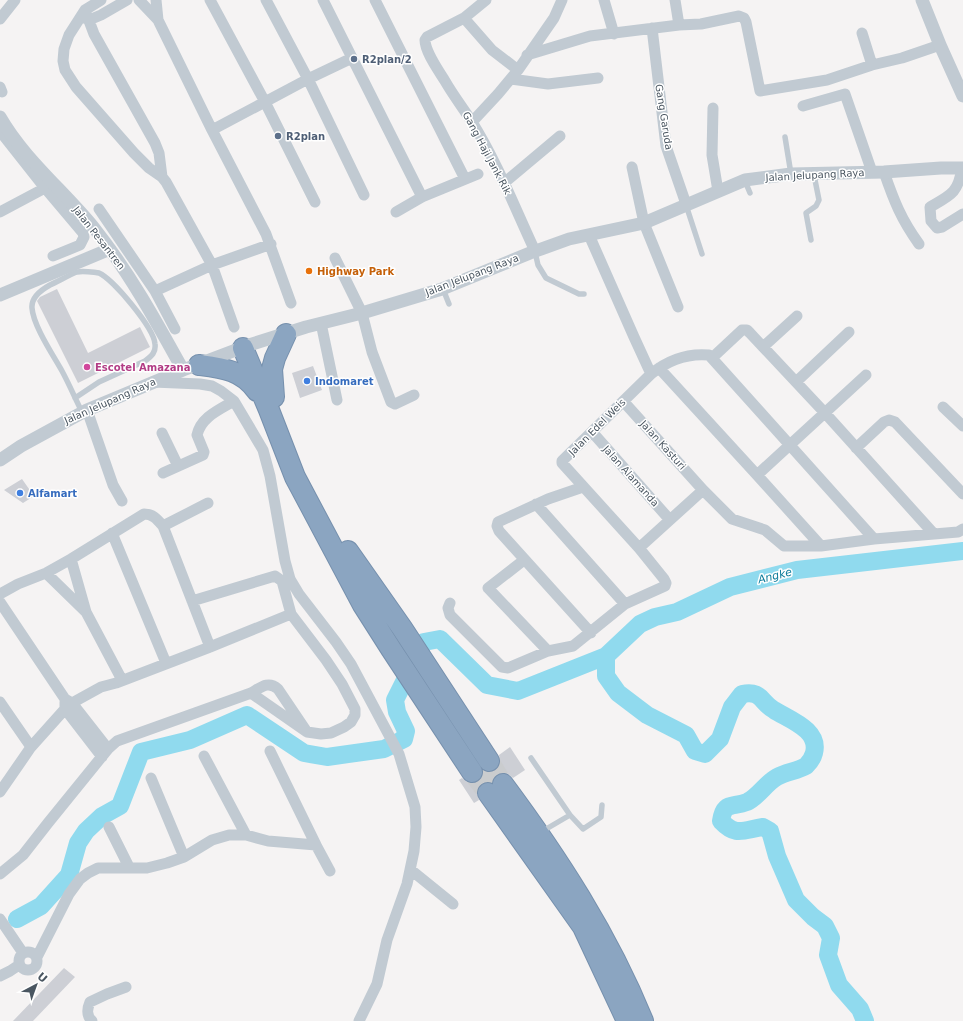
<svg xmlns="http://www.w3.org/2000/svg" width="963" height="1021" font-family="'DejaVu Sans',sans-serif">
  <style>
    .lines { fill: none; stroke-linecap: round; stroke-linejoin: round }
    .river { stroke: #90daee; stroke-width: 18 }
    .building { fill: #cdcfd5 }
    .motorway-tunnel { stroke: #caccce; stroke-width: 20; stroke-dasharray: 20 10; stroke-linecap: butt }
    .motorway-casing { stroke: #7690ad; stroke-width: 22 }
    .service { stroke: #c1cad2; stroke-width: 5.5 }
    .minor { stroke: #c1cad2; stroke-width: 11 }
    .tertiary { stroke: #c1cad2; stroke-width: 13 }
    .motorway { stroke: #8ba5c1; stroke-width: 20 }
    .service-dot { fill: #5c6f8a; stroke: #fff; stroke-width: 1.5 }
    .food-dot { fill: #e8710a; stroke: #fff; stroke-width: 1.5 }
    .hotel-dot { fill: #d1479c; stroke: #fff; stroke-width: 1.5 }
    .shop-dot { fill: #3f7fe0; stroke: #fff; stroke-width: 1.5 }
    .labels { text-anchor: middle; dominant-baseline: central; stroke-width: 3; stroke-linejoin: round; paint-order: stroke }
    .service-label { font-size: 10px; font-weight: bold; fill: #4e5e75; stroke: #fff; text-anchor: start }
    .street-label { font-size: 10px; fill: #4a5661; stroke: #fff }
    .food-label { font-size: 10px; font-weight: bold; fill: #c56008; stroke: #fff; text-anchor: start }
    .hotel-label { font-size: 10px; font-weight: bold; fill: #b23c85; stroke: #fff; text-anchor: start }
    .shop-label { font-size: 10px; font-weight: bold; fill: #366cbe; stroke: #fff; text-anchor: start }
    .water-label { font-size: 11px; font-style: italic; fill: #0c7c9b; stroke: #fff }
  </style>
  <rect width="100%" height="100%" fill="#f5f3f3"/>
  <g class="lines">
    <!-- river -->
    <path class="river" d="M606,656V676L618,693L647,715L686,735L695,751L705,754L720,739L732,707L742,694C762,690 760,702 774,710C790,720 820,730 814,753C813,757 809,763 806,766C797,771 786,772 777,777C766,783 758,797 747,802C732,808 724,801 721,821C736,837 743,830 763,827L770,831L777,856L796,900L813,917L825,926L831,938L828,955L839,985L860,1009L865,1021
      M17,919L41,906L69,875L78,843L86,831L102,816L120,806L141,752L190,740L247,715L304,753L327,757L384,749L404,739L406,731L397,712L395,700L424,642L440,639L487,685L518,691L606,656L640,624L655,617L677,612L730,587L797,570L963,551"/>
  </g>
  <!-- building -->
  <path class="building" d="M57,289L88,353L140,327L150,347L78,383L37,301L40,297Z
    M313,366L322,390L300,398L292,373Z
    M22,479L34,496L23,503L4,490Z
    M510,747L525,770L513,778L507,773H501L496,775L492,782H487L482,783L477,789V794L479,800L474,803L459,780L462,778L467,782L473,783L478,782L482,777L483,771L489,772L496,770L499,766L500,761L499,755Z
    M64,968L75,977L33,1021H13Z"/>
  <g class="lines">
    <!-- motorway-tunnel -->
    <path class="motorway-tunnel" d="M489,761L503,784
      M472,772L488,793"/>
    <defs>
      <path id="motorway" d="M243,348L269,410L295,477L363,605L391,649L472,772
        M199,365C223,368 242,370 257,391
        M274,397L272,369L275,358L286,334
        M348,551L402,628L489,761
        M503,784C558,858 608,935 643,1021
        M488,793L583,927L627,1021"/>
    </defs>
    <!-- motorway casing -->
    <use href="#motorway" class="motorway-casing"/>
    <!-- service -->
    <path class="service" d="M785,137L791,174
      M745,181L750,193
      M686,205L702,254
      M811,240L806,213L816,206L819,200L814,175
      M535,252L538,265L546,278L579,294H584
      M443,289L449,304
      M75,398L99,382L145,361C152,356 156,352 155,344C154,328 113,279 99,273C94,272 82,271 77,272C71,274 57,282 50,285C41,290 31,297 32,308C33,325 53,355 62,371C69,384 75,398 82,412
      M531,758L570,815L541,832
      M570,815L583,829L601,817L602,805"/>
    <!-- minor -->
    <path class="minor" d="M101,0L85,10L69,35L64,49L63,61L65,70L76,87L134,153L149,168L162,177L166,182L212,265L234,327
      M139,0L158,20L212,130L266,234L291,303
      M156,0L158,20
      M210,0L265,102L315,202
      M266,0L308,79L364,195
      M323,0L422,197
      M375,0L465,179
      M486,0L464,18L427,37L425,40C425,52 439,71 445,81C453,95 463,108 472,122C497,162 515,208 535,251
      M604,0L614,34
      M85,10L94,34L155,143L159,153L162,177
      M83,17L89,20L101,15L127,0
      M464,18L492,50L518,70
      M0,19L15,0
      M679,25L701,24L739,16L744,18L746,22L760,91L827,80L872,65L902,58L940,45
      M652,28L666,146L686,204
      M862,33L872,65
      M527,55L590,36L679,25L675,0
      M511,79L548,84L598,78
      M0,87L2,92
      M803,106L845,94L872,172
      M713,108L712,155L718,191
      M472,122L498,94L518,70L554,18L562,0
      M212,130L308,79L352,58
      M0,131L45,188L83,233L84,237L80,245L53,256
      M632,167L644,223L678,307
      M962,168C958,193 951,195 930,207L931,221L937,228L942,227L963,214
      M884,172C894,201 901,219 919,244
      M504,183L560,136
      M99,209L155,291
      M0,212L45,188
      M396,212L422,197L478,174
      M589,235L634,337L651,374L562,461V463L639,548L703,490
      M335,258L362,313L372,352L391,402L395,404L414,395
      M321,323L337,400
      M175,329L155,291L212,265L271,244
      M763,347L797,316
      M712,358L742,330H747L750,333L825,413L934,534
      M659,368L757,475L866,375
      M651,374C668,360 687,353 709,355L874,539
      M153,382L200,384L212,386L221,391L234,401L263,450L270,476L285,561L290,579L299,594L336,642L351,664L399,754L415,807L416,827L414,851L407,884L387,940L377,984L359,1021
      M796,382L849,332
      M623,401L703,490L732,519L765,530L784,546H821L874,539L958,532L963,529
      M943,407L963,426
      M87,410L113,485L122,501
      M162,433L178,466
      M593,433L670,520
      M856,448L884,422L889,420L895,422L963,494
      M163,473L203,455L204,452L197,435C201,417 219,410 234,401
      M757,475L821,546
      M583,487L548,499L498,522L497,526L499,531L591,633
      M536,504L625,604
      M163,526L208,503
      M112,533L166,663
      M71,559L86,612L122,680
      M524,560L488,588L548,651
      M46,573L86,612
      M0,594L18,584L46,573L71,559L144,514C153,514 157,519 163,526L210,647
      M192,601L275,576L282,581L291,614L326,660L342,684L355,709V715L351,722L344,727L331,733L321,734L307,732L251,693
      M0,602L65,699L72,703L108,749
      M450,603L448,608L450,615L502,667L508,668L548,651L573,646L625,604L665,586L666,583L664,579L639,548
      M0,702L31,747
      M65,702V709L102,757
      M204,756L246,835
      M151,778L184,857
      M0,792L31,747L65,709L72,703L101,687L116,683L210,647L291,614
      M109,827L129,867
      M316,845L330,871
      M411,870L453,904
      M0,874L23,855L48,823L108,749L117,741L251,693C260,688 268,680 278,689L307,732
      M0,919L23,953
      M19 961a9 9 0 1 1 18 0a9 9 0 1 1-18 0Z
      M37,957L69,894L80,879L88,873L98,868H147L167,863L184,857L212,840L229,835H246L268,841L316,845L270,751
      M0,976L10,971L19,965
      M92,1021C86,1015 87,1009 90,1002L107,994L126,987"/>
    <!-- tertiary -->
    <path class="tertiary" d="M922,0L940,45L963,96
      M0,117C24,159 64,191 94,228C129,272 156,321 183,370
      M0,295L110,249
      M0,460L21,446L87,410L183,370L249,345L306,327L362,313L442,289L530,253L569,239L644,223L745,180L791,174L884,172L941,168H963"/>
    <!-- motorway -->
    <use href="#motorway" class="motorway"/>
  </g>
  <!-- markers -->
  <g class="service-dot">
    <circle cx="354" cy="59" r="4"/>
    <circle cx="278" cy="136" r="4"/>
  </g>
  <circle class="food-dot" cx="309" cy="271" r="4"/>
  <circle class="hotel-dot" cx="87" cy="367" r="4"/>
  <g class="shop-dot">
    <circle cx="307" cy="381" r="4"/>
    <circle cx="20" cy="493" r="4"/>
  </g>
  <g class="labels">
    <!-- service labels -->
    <g class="service-label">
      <text x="362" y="59">R2plan/2</text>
      <text x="286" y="136">R2plan</text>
    </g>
    <!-- street labels -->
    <g class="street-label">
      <text transform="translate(664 117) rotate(81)">Gang Garuda</text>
      <text transform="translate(487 153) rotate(62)">Gang Haji Jank Rik</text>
      <text transform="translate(815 175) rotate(-3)">Jalan Jelupang Raya</text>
      <text transform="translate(99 238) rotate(52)">Jalan Pesantren</text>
      <text transform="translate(472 275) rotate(-21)">Jalan Jelupang Raya</text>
      <text transform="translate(110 401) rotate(-24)">Jalan Jelupang Raya</text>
      <text transform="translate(597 427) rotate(-45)">Jalan Edel Weis</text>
      <text transform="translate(663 445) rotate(48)">Jalan Kasturi</text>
      <text transform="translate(631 476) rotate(48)">Jalan Alamanda</text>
    </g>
    <!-- food labels -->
    <g class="food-label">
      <text x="317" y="271">Highway Park</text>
    </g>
    <!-- hotel labels -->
    <g class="hotel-label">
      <text x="95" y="367">Escotel Amazana</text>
    </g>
    <!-- shop labels -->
    <g class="shop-label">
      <text x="315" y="381">Indomaret</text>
      <text x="28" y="493">Alfamart</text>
    </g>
    <!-- water labels -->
    <g class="water-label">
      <text transform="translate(775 576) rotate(-14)">Angke</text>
    </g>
  </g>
  <!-- north arrow -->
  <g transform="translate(36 985) rotate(41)" stroke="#ffffff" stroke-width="3" paint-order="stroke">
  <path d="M0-3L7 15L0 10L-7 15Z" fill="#4a5661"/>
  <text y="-6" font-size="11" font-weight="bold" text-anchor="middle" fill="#4a5661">U</text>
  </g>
</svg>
